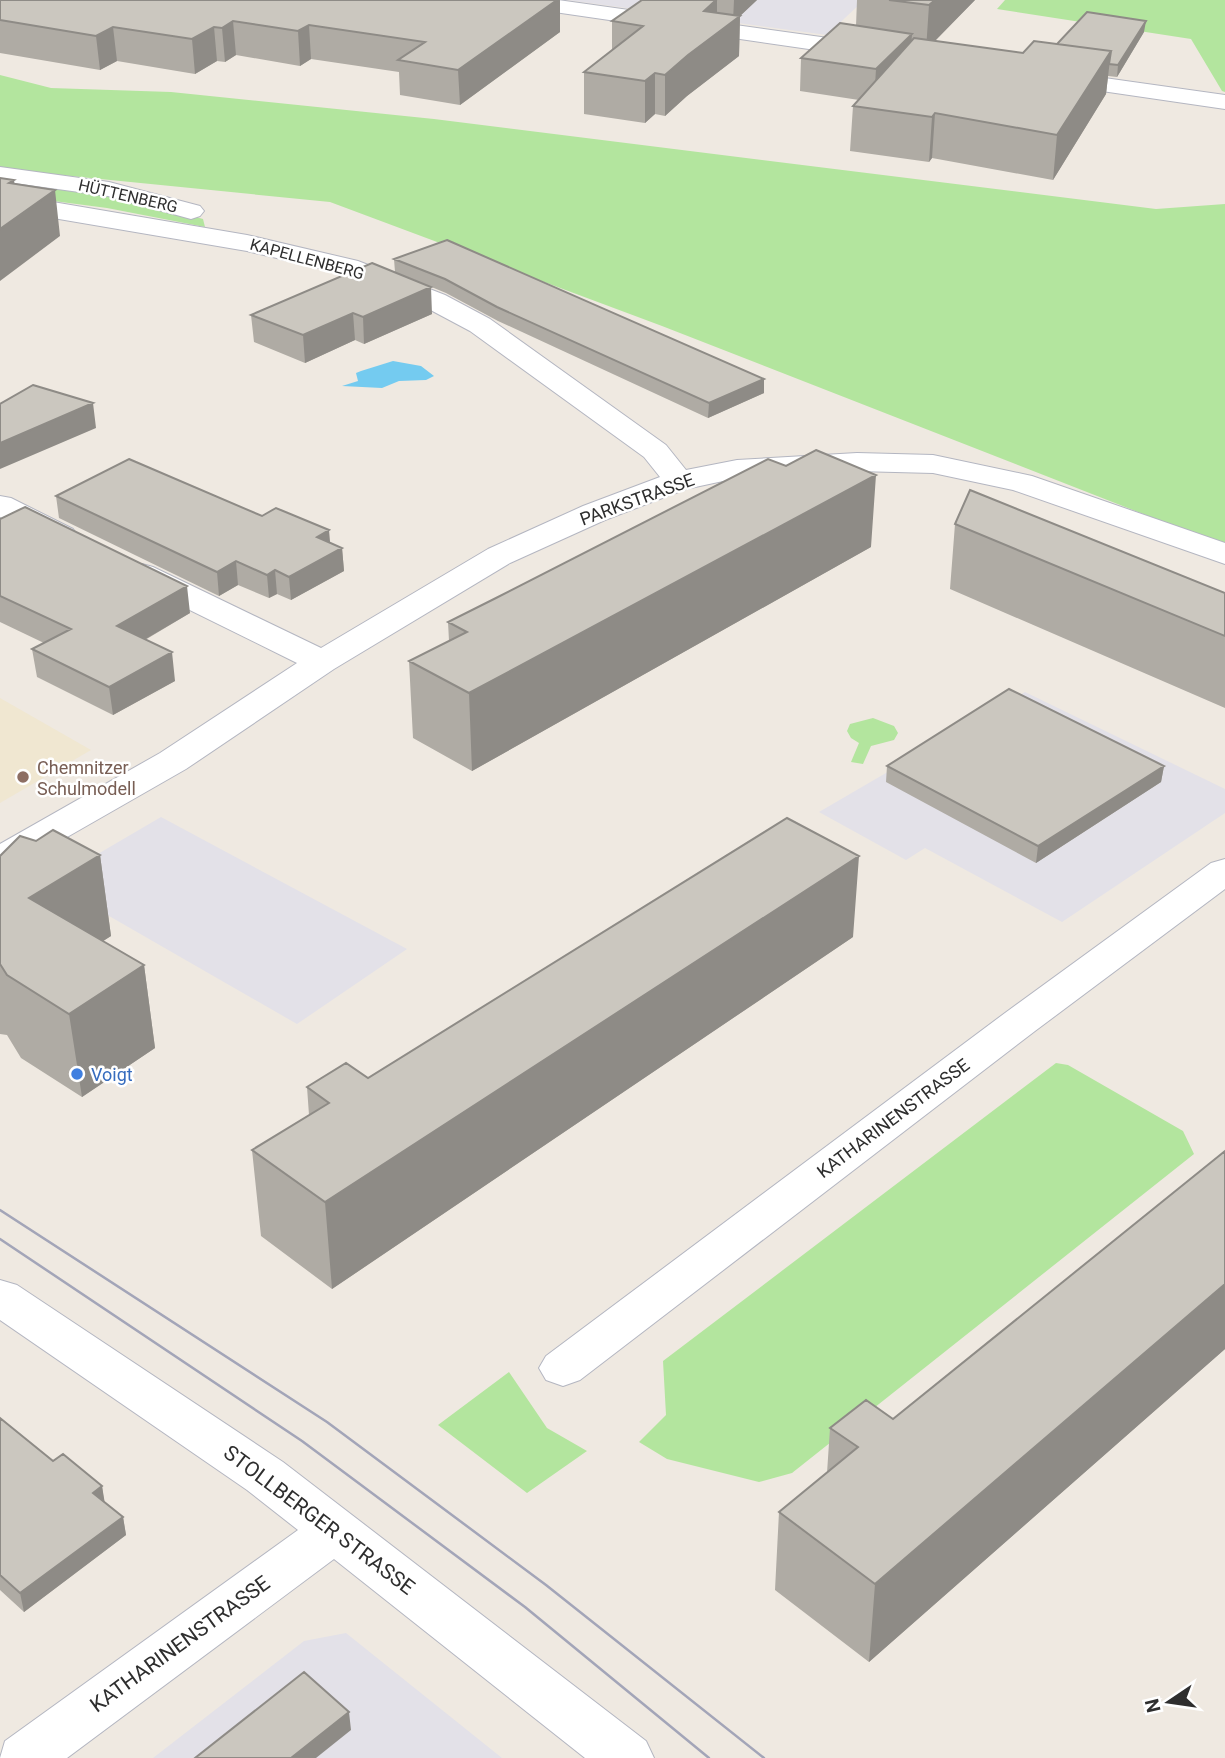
<svg xmlns="http://www.w3.org/2000/svg" width="1225" height="1758" font-family="Roboto,sans-serif">
  <style>
    .industrial { fill: #e3e1e8 }
    .education { fill: #f0e7d1 }
    .green { fill: #b3e59e }
    .water { fill: #74cbf0 }
    .lines { fill: none; stroke-linecap: round; stroke-linejoin: round }
    .minor-casing { stroke: #b4b6c1; stroke-width: 2 }
    .minor { fill: #fff; fill-rule: evenodd }
    .tram { stroke: #a3a5b8; stroke-width: 2.5 }
    .wall { fill: #afaba4 }
    .shaded-wall { fill: #8e8b86 }
    .building { fill: #cbc7bf; stroke: #8e8b86; stroke-width: 2 }
    .education-dot { fill: #8d6e63; stroke: #fff; stroke-width: 2.5 }
    .shop-dot { fill: #3f7fe0; stroke: #fff; stroke-width: 2.5 }
    .labels { text-anchor: middle; dominant-baseline: central; stroke-width: 5; stroke-linejoin: round; paint-order: stroke }
    .far-street-label { font-size: 16px; fill: #2e2e2e; stroke: #fff }
    .street-label { font-size: 18px; fill: #2e2e2e; stroke: #fff }
    .education-label { font-size: 18px; fill: #785e54; stroke: #fff; text-anchor: start }
    .shop-label { font-size: 18px; fill: #366cbe; stroke: #fff; text-anchor: start }
    .near-street-label { font-size: 21px; fill: #2e2e2e; stroke: #fff }
  </style>
  <rect width="100%" height="100%" fill="#efe9e1"/>
  <!-- industrial -->
  <path class="industrial" d="M567,0H864L827,35Z
    M1025,692L1225,789V813L1062,922L925,848L906,860L819,812Z
    M161,817L407,949L297,1024L50,882Z
    M346,1633L502,1758H153L304,1641Z"/>
  <!-- education -->
  <path class="education" d="M0,698L91,750L0,803Z"/>
  <!-- green -->
  <path class="green" d="M1005,0H1225V92L1222,91L1191,39L997,9Z
    M0,75L51,88L171,92L434,119L1156,209L1225,204V546L662,326L330,202L0,169Z
    M0,178C69,188 136,199 203,219L205,227L107,208L0,194Z
    M873,718L894,726L898,733L894,740L871,746L863,764L851,762L859,743L851,738L847,731L850,724Z
    M1056,1063L1068,1065L1183,1131L1194,1154L792,1473L759,1482L667,1459L639,1442L666,1415L663,1361Z
    M509,1372L547,1428L587,1451L527,1493L438,1425Z"/>
  <!-- water -->
  <path class="water" d="M393,361L421,366L434,376L426,380L399,381L382,388L342,386L358,381L356,373L361,371Z"/>
  <g class="lines">
    <defs>
      <path id="minor" d="M502,0H558L871,44L879,46L882,51L879,56L871,58L513,6L506,4Z
        M1055,71L1225,95V109L1047,83L1044,78L1047,73Z
        M0,167L109,182L200,206L204,211L200,216L191,219L108,196L0,181Z
        M0,193L247,235L358,261L445,295L490,319L666,445L686,470L737,460L857,453L933,455L1032,476L1225,543V564L1013,490L933,473L857,471L737,478L686,489L605,520L510,563L334,669L186,769L13,868L0,871V844L160,753L297,663L131,581L126,574L131,567L142,564L153,567L321,648L488,549L583,506L660,477L644,457L470,331L425,307L340,273L247,251L0,209Z
        M0,496L11,498L73,529L78,536L73,543C48,549 22,528 0,517Z
        M1225,859V889L1035,1031L580,1380L563,1386L546,1380L539,1368L546,1356L1005,1013L1211,863Z
        M0,1280L17,1285L283,1462L646,1741L654,1758H585L334,1559L67,1758H0L5,1741L298,1530L247,1490L0,1320Z"/>
    </defs>
    <!-- minor casing -->
    <use href="#minor" class="minor-casing"/>
    <!-- minor -->
    <use href="#minor" class="minor"/>
    <!-- tram -->
    <path class="tram" d="M0,1210L327,1422L546,1585L764,1758
      M0,1239L302,1441L525,1607L709,1758"/>
  </g>
  <!-- wall -->
  <path class="wall" d="M0,0L560,32L460,105L400,95L399,72L311,59L300,66L236,55L225,62L217,61L195,74L117,61L100,70L0,53Z
    M642,0H757L740,16L739,56L687,96L665,116L655,114L645,123L584,114V72L612,51V21Z
    M857,0H975L935,41L1023,53L1057,44L1144,32L1117,77L1108,76L1106,94L1053,180L932,158L929,162L850,151L853,106L859,100L800,91L801,58L856,26Z
    M394,259L764,393L708,418L498,321L446,293L405,276L432,314L364,344L355,340L305,363L254,342L251,315L395,272Z
    M56,496L262,516L342,548L344,571L291,600L277,594L269,598L238,585L219,596L59,518Z
    M0,519L190,613L145,640L175,681L113,715L37,677L32,649L44,643L0,622Z
    M955,524L1225,593V708L950,589Z
    M871,547L472,771L413,738L409,661L449,641L448,622Z
    M887,766H1164L1161,782L1036,863L886,782Z
    M100,855L111,936L103,941L144,965L155,1048L82,1097L21,1058L7,1035L0,1034V856Z
    M853,937L332,1289L261,1236L252,1150L309,1115L307,1087L368,1078Z
    M1225,1151V1349L869,1662L775,1590L779,1512L827,1473L830,1428L893,1419Z
    M0,1418L53,1461L102,1486L104,1502L123,1517L126,1535L24,1612L0,1590Z"/>
  <!-- shaded-wall -->
  <path class="shaded-wall" d="M557,0H560V32L460,105L458,70Z
    M716,0H717V34L733,21L734,0H757L739,17L740,16L739,56L687,96L665,116V75L704,11Z
    M935,0H975L926,50L929,5Z
    M233,21L236,55L225,62L222,28Z
    M1146,21L1144,32L1117,77L1118,65Z
    M309,25L311,59L300,66L298,31Z
    M113,27L117,61L100,70L96,36Z
    M214,27L217,61L195,74L192,39Z
    M912,34L910,66L874,102L876,69Z
    M1111,51L1106,94L1053,180L1057,135Z
    M655,73V114L645,123V81Z
    M935,113L932,158L929,162L932,117Z
    M14,180L19,216L55,190L60,236L0,281V229L9,183Z
    M431,287L432,314L364,344L363,317Z
    M353,313L355,340L305,363L303,335Z
    M764,379V393L708,418L709,403Z
    M93,403L96,428L0,469V443Z
    M876,475L871,547L472,771L469,693Z
    M329,530L331,553L317,537Z
    M342,548L344,571L291,600L289,577Z
    M236,561L238,585L219,596L217,572Z
    M275,570L277,594L269,598L267,575Z
    M187,586L190,613L120,654L117,626Z
    M172,652L175,681L113,715L109,687Z
    M1164,766L1161,782L1036,863L1038,846Z
    M100,855L111,936L42,980L29,898Z
    M859,856L853,937L332,1289L325,1202Z
    M144,965L155,1048L82,1097L69,1014Z
    M1225,1284V1349L869,1662L875,1584Z
    M102,1486L105,1504L93,1493Z
    M123,1517L126,1535L24,1612L20,1593Z
    M349,1712L351,1730L316,1758H291Z"/>
  <!-- building -->
  <path class="building" d="M0,0H557L458,70L398,60L425,42L309,25L298,31L233,21L222,28L214,27L192,39L113,27L96,36L0,20Z
    M642,0H716L704,11L740,16L688,55L665,75L655,73L645,81L584,72L643,26L612,21Z
    M889,0H935L929,5Z
    M1087,12L1146,21L1118,65L1109,64L1111,51L1057,44Z
    M840,23L912,34L876,69L801,58Z
    M914,38L1023,53L1034,41L1111,51L1057,135L935,113L932,117L853,106Z
    M0,178L14,180L9,183L55,190L0,229Z
    M447,240L764,379L709,403L497,307L445,279L394,259Z
    M372,263L431,287L363,317L353,313L303,335L251,315Z
    M33,385L93,403L0,443V404Z
    M816,450L876,475L469,693L409,661L467,632L448,622L496,598L768,459L786,466Z
    M129,459L262,516L276,508L329,530L317,537L342,548L289,577L275,570L267,575L236,561L217,572L56,496Z
    M970,490L1225,593V636L955,524Z
    M25,507L187,586L117,626L172,652L109,687L32,649L71,629L0,596V519Z
    M1009,689L1164,766L1038,846L887,766Z
    M787,818L859,856L325,1202L252,1150L329,1103L307,1087L346,1063L368,1078Z
    M53,830L100,855L29,898L144,965L69,1014L7,975L0,964V856L20,836L36,841Z
    M1225,1151V1284L875,1584L779,1512L858,1447L830,1428L866,1400L893,1419Z
    M0,1418L53,1461L63,1454L102,1486L93,1493L123,1517L20,1593L0,1575Z
    M304,1672L349,1712L291,1758H195Z"/>
  <!-- markers -->
  <circle class="education-dot" cx="23" cy="777" r="7"/>
  <circle class="shop-dot" cx="77" cy="1074" r="7"/>
  <g class="labels">
    <!-- far-street labels -->
    <g class="far-street-label">
      <text transform="translate(128 196) rotate(13)">HÜTTENBERG</text>
      <text transform="translate(307 259) rotate(15)">KAPELLENBERG</text>
    </g>
    <!-- street labels -->
    <g class="street-label">
      <text transform="translate(637 499) rotate(-20)">PARKSTRASSE</text>
      <text transform="translate(893 1118) rotate(-37)">KATHARINENSTRASSE</text>
    </g>
    <!-- education labels -->
    <g class="education-label">
      <text x="37" y="767">Chemnitzer<tspan x="37" dy="21">Schulmodell</tspan></text>
    </g>
    <!-- shop labels -->
    <g class="shop-label">
      <text x="91" y="1074">Voigt</text>
    </g>
    <!-- near-street labels -->
    <g class="near-street-label">
      <text transform="translate(319 1520) rotate(37)">STOLLBERGER STRASSE</text>
      <text transform="translate(180 1644) rotate(-36)">KATHARINENSTRASSE</text>
    </g>
  </g>
  <!-- north arrow -->
  <g transform="translate(1169 1702) rotate(257)" stroke="#ffffff" stroke-width="5" paint-order="stroke">
  <path d="M0-5L12 26L0 18L-12 26Z" fill="#2e2e2e"/>
  <text y="-10" font-size="19" font-weight="bold" text-anchor="middle" fill="#2e2e2e">N</text>
  </g>
</svg>
